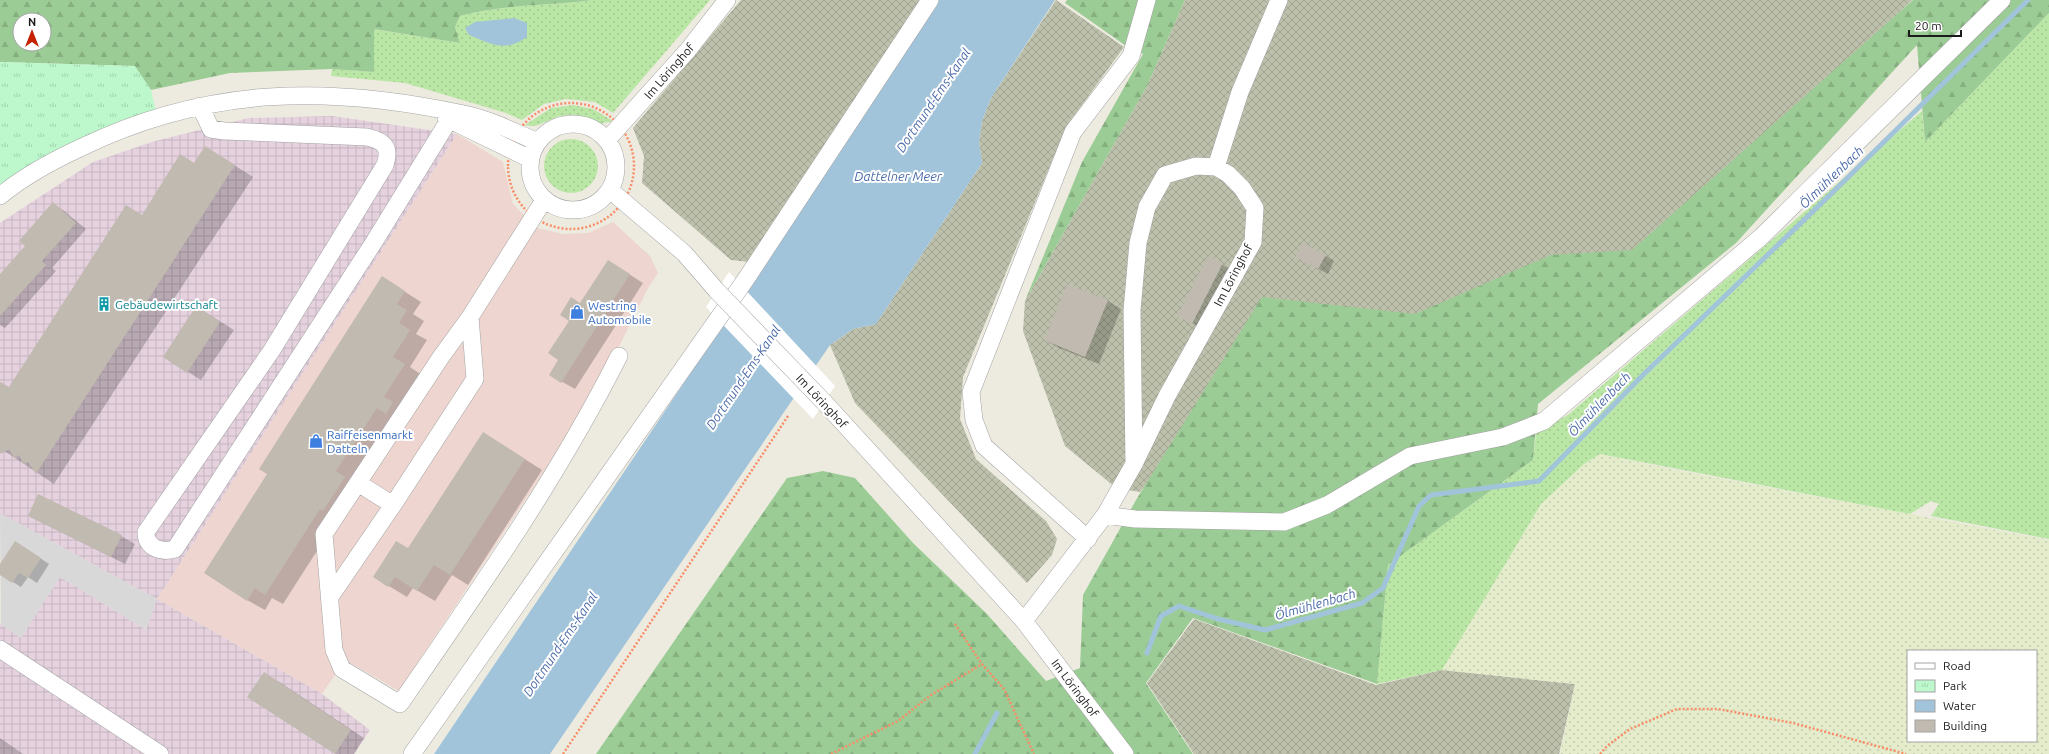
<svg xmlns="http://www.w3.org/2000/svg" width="2049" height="754" font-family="Ubuntu,sans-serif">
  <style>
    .residential { fill: #d9d8d8 }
    .commercial { fill: #eed5cf }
    .industrial { fill: url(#industrial-grid) }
    .construction { fill: url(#construction-cross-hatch) }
    .farmland { fill: url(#farmland-dots); fill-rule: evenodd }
    .grass { fill: url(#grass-dots) }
    .forest { fill: url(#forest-firs); fill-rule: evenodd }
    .park { fill: url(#park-tufts) }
    .water { fill: #a1c4da }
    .pier { fill: #fff }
    .shadow { fill: #0003 }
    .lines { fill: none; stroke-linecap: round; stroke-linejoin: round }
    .stream { stroke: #a1c4da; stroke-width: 5 }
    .building { fill: #c1bab0 }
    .minor-casing { stroke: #a2a2a2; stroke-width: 18 }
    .path { stroke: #f88d67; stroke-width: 2.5; stroke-dasharray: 2 2; stroke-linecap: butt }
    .minor { stroke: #fff; stroke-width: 17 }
    .minor-bridge-casing { stroke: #a2a2a2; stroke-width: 18; stroke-linecap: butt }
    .minor-bridge { stroke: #fff; stroke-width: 17 }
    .labels { text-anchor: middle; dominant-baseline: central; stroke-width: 4; stroke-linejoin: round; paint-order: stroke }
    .street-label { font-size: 12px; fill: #1b1b1b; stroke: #fff }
    .culture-label { font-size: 12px; fill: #0d838f; stroke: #fff; text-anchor: start }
    .shop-label { font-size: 12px; fill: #366cbe; stroke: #fff; text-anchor: start }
    .water-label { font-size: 13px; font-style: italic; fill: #4a6aa8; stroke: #fff }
  </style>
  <defs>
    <pattern id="industrial-grid" width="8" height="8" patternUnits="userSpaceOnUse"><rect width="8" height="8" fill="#e6d2df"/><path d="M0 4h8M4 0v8" fill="none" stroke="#c5b4bf"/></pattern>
    <pattern id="construction-cross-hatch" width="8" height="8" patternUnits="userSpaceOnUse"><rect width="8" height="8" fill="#bdc1ac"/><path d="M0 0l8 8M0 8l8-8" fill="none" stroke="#a2a593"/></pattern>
    <pattern id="farmland-dots" width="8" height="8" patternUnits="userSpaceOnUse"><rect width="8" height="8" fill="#e4eccb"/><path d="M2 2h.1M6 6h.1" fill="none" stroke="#c3caae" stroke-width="1.8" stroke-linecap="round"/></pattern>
    <pattern id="grass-dots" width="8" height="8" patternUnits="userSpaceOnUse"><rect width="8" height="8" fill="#bbe7a6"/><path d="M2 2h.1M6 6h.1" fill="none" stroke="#a0c68e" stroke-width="1.8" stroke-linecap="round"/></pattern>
    <pattern id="forest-firs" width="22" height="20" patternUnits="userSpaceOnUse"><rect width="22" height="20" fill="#9ccc95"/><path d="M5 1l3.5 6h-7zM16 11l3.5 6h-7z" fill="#86af80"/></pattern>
    <pattern id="park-tufts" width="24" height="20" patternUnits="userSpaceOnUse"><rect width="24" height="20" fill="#bcf8cb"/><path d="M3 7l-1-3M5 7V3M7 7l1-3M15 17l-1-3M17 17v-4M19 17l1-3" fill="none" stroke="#a1d4ae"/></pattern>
  </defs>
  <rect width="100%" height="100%" fill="#edebe0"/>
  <!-- residential -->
  <path class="residential" d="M0,513L157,599L146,630L60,577L21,638L1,625Z"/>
  <!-- commercial -->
  <path class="commercial" d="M457,134L503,162L513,204L537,228L563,234L588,233L613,222L650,256L658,273L648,288L596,393L399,691L345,660L322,694L157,599Z"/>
  <!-- industrial -->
  <path class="industrial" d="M332,116L457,134L157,599L322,694L370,730L354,754H0V622L1,625L21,638L60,577L146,630L157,599L0,513V223L93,162L155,141L249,118Z"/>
  <!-- construction -->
  <path class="construction" d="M741,0H936L758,263L731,260L642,183L644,156L633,128Z
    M1056,0L1124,47L1066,127L963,377L960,419L976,459L1046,521L1057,539L1052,555L1027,583L855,403L830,345L853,329L876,324L982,163L979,142L982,121L991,98Z
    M1185,0H1912L1666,240L1178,444L1140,492L1116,488L1065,446L1023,331L1025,301L1147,86Z
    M1194,619L1376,685L1442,670L1575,684L1559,754H1194L1147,683Z"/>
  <!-- farmland -->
  <path class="farmland" d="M1600,454L1681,471L2049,540V754H1560L1575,684L1442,670L1541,504L1584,464ZM1908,651H2036V741H1908Z"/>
  <!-- grass -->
  <path class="grass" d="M592,0H710L613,113L595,102L566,99L544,104L522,120L506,113L405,83L331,76L332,69L374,72L373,29L460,43L455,27L460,16C503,4 549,6 592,0Z
    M2049,13V539L1931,516L1939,504L1931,501L1910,514L1600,454L1584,464L1541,504L1442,670L1377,684L1388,565L1533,460L1536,434L1569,414L1922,111L1925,142Z
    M573,105L593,109L613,121L599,124C584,114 569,112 552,119C541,123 537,128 525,125L551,108Z
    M544 166a27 27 0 1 1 54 0a27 27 0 1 1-54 0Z"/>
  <!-- forest -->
  <path class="forest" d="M0,0H592C549,6 503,4 460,16L455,27L460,43L374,29V72L332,69L230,73L151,90L134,66L0,62ZM20,20H44V44H20Z
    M1067,0H1185L1147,86L1025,301L1082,162L1143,54L1126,46L1065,3Z
    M1913,0H2049V13L1925,142L1917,45L1736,243L1538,404L1533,460L1388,565L1377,684L1193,618L1146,683L1193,754H596L787,478L823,471L855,478L913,543L987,614L1046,681L1080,668L1083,595L1136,500L1262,297L1415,314L1551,255L1632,250Z"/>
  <!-- park -->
  <path class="park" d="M0,62L135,66L151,90L157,116L0,193Z"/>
  <!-- water -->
  <path class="water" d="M939,0H1055L991,98L982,121L979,142L982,163L876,324L853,329L830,345L550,754H434L758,273Z
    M514,18L527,23V37C504,53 492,44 469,35L465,28L475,22Z"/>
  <!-- pier -->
  <path class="pier" d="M729,272L835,386L813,419L706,307Z"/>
  <!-- shadow -->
  <path class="shadow" d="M223,158L253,177L54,484L0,448V382L9,388L142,216L195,164Z
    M53,204L63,210L86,229L52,268L56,271L5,328L0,325V275L26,246Z
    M1326,256L1334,261L1328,274L1305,262Z
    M1209,257L1231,270L1201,328L1188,321Z
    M621,269L643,283L575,389L550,375L560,359L581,304Z
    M1068,285L1108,301L1121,309L1099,364L1059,348L1045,340Z
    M399,288L421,302L413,314L424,321L416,334L427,340L410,367L422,375L338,518L283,604L272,598L265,610L247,600Z
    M197,307L234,330L201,380L164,357Z
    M501,444L542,470L468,585L452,575L435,601L413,588L407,597L374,577L408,549Z
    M29,516L121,536L135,544L125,564Z
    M25,548L49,564L37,583L28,577L21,587L0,574V571Z
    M278,681L364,738L354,754H336L248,697Z
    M0,738L23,754H0Z"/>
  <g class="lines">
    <!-- stream -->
    <path class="stream" d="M1147,653L1161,616L1179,606L1218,619L1265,630L1362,603L1383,588L1419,506L1431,495L1539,481L1644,374L1833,192L2028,0
      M975,754L997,713"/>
  </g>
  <!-- building -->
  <path class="building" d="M205,146L235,165L36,474L28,462L23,464L19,455L14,458L9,449L0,454V382L9,387L126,205L142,215L180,154L194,163Z
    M53,202L76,223L42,261L46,265L0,316V274L25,246L19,241Z
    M1303,243L1326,255L1318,269L1295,257Z
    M1208,256L1223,263L1192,324L1177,316Z
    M608,260L630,274L561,383L549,375L558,360L548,353L569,321L560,315L571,297L580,303Z
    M382,276L405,291L397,304L407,310L399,323L410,330L393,357L405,364L384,397L393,402L386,414L377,408L336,471L345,477L323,511L320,509L265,595L255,588L247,601L204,573L267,474L259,469Z
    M1067,284L1108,300L1085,357L1044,340Z
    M196,306L220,322L187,373L163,357Z
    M483,432L525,459L450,575L434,565L417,591L395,577L388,587L373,577L396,541L408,548Z
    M38,494L122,535L111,557L28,516Z
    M15,541L41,558L28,578L19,573L12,583L0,575V564Z
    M264,672L351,730L335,754L247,697Z"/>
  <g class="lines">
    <defs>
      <path id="minor" d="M200,106L211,129L224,131L367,137C384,141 391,147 385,165L272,350L146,532C146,548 161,553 175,549L374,242L449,120
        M446,118L530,159
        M530 167a43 43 0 1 1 86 0a43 43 0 1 1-86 0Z
        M607,140L688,50L727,0
        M1216,167L1240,92L1279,0
        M610,190L684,253L717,291
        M0,196C24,176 52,161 80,148C207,86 329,85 464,114C489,119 514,132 538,142
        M544,200L470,317L441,357L324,534L334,650L342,669L400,704C478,591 557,479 619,356
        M824,402L1024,621L1125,754
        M358,483L393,505
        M1105,515L1135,519L1284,522L1327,505L1410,456L1503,437L1544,421L1761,237L2002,0
        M1088,539L984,446L974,420L971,392L1073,132L1131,56L1147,0
        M330,597L393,505L475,379L470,317
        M1024,621L1105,515L1134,464L1167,396L1253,242L1255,208L1242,188L1228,174L1216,167L1196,166L1165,175L1147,207L1138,243L1132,310L1134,464
        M0,649L160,754
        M412,754L746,279L930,0"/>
    </defs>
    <!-- minor casing -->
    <use href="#minor" class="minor-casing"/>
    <!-- path -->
    <path class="path" d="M508 166a63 63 0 1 1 126 0a63 63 0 1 1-126 0Z
      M955,624L982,664L1004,689L1034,754
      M563,754L788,416
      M831,754L898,721L931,695L982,664
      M1600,754L1607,746L1630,729L1677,709H1718L1793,723L1906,754"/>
    <!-- minor -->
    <use href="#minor" class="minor"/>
    <defs>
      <path id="minor-bridge" d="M717,291L824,402"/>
    </defs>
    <!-- minor-bridge casing -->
    <use href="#minor-bridge" class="minor-bridge-casing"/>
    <!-- minor-bridge -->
    <use href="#minor-bridge" class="minor-bridge"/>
  </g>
  <!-- icons -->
  <defs>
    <symbol id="building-bare" viewBox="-9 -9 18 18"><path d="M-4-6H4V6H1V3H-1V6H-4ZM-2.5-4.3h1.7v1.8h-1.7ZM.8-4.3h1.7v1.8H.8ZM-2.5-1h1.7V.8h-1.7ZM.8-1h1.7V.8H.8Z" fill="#0f9aa8" stroke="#fff" stroke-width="2.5" paint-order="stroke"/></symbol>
    <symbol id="shop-bare" viewBox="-9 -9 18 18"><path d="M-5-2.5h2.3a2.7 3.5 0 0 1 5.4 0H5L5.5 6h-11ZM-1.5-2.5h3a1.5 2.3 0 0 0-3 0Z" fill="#3f7fe0" stroke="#fff" stroke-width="2.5" paint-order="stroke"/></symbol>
  </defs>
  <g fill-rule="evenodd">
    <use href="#building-bare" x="94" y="294" width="20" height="20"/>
    <use href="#shop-bare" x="567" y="302" width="20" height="20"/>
    <use href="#shop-bare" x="306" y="431" width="20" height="20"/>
  </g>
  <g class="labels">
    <!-- street labels -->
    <g class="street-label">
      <text transform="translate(669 71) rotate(-49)">Im Löringhof</text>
      <text transform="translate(1233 275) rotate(-62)">Im Löringhof</text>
      <text transform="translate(822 401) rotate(47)">Im Löringhof</text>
      <text transform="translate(1075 688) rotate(53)">Im Löringhof</text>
    </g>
    <!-- culture labels -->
    <g class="culture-label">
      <text x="115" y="304">Gebäudewirtschaft</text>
    </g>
    <!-- shop labels -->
    <g class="shop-label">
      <text x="588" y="305">Westring<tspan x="588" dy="14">Automobile</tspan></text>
      <text x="327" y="434">Raiffeisenmarkt<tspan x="327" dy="14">Datteln</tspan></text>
    </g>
    <!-- water labels -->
    <g class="water-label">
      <text transform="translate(933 100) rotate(-56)">Dortmund-Ems-Kanal</text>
      <text x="898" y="176">Dattelner Meer</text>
      <text transform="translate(1831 177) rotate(-44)">Ölmühlenbach</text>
      <text transform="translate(743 377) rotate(-56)">Dortmund-Ems-Kanal</text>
      <text transform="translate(1599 404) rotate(-46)">Ölmühlenbach</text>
      <text transform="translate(1315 604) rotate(-16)">Ölmühlenbach</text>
      <text transform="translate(560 644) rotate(-56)">Dortmund-Ems-Kanal</text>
    </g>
  </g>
  <!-- legend -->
  <rect x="1907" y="650" width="130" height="92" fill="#ffffff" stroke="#a4a4a4"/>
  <rect x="1915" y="663" width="20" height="6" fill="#ffffff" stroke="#a4a4a4"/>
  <text x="1943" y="670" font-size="12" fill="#1b1b1b">Road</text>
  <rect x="1915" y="680" width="20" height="12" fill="url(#park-tufts)" stroke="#a4a4a4"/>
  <text x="1943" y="690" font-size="12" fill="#1b1b1b">Park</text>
  <rect x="1915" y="700" width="20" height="12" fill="#a1c4da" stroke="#a4a4a4"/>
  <text x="1943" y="710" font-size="12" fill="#1b1b1b">Water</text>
  <rect x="1915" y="720" width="20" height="12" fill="#c1bab0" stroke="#a4a4a4"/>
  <text x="1943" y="730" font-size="12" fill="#1b1b1b">Building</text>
  <!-- north arrow -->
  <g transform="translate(32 32)"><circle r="19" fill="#ffffff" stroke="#a4a4a4"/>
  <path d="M0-3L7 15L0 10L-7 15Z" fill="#c42203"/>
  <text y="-6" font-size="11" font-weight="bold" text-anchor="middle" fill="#1b1b1b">N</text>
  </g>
  <!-- scale -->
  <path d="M1909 30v6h52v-6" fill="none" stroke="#1b1b1b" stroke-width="2"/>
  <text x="1915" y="30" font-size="12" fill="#1b1b1b" stroke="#ffffff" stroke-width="3" paint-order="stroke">20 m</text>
</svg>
